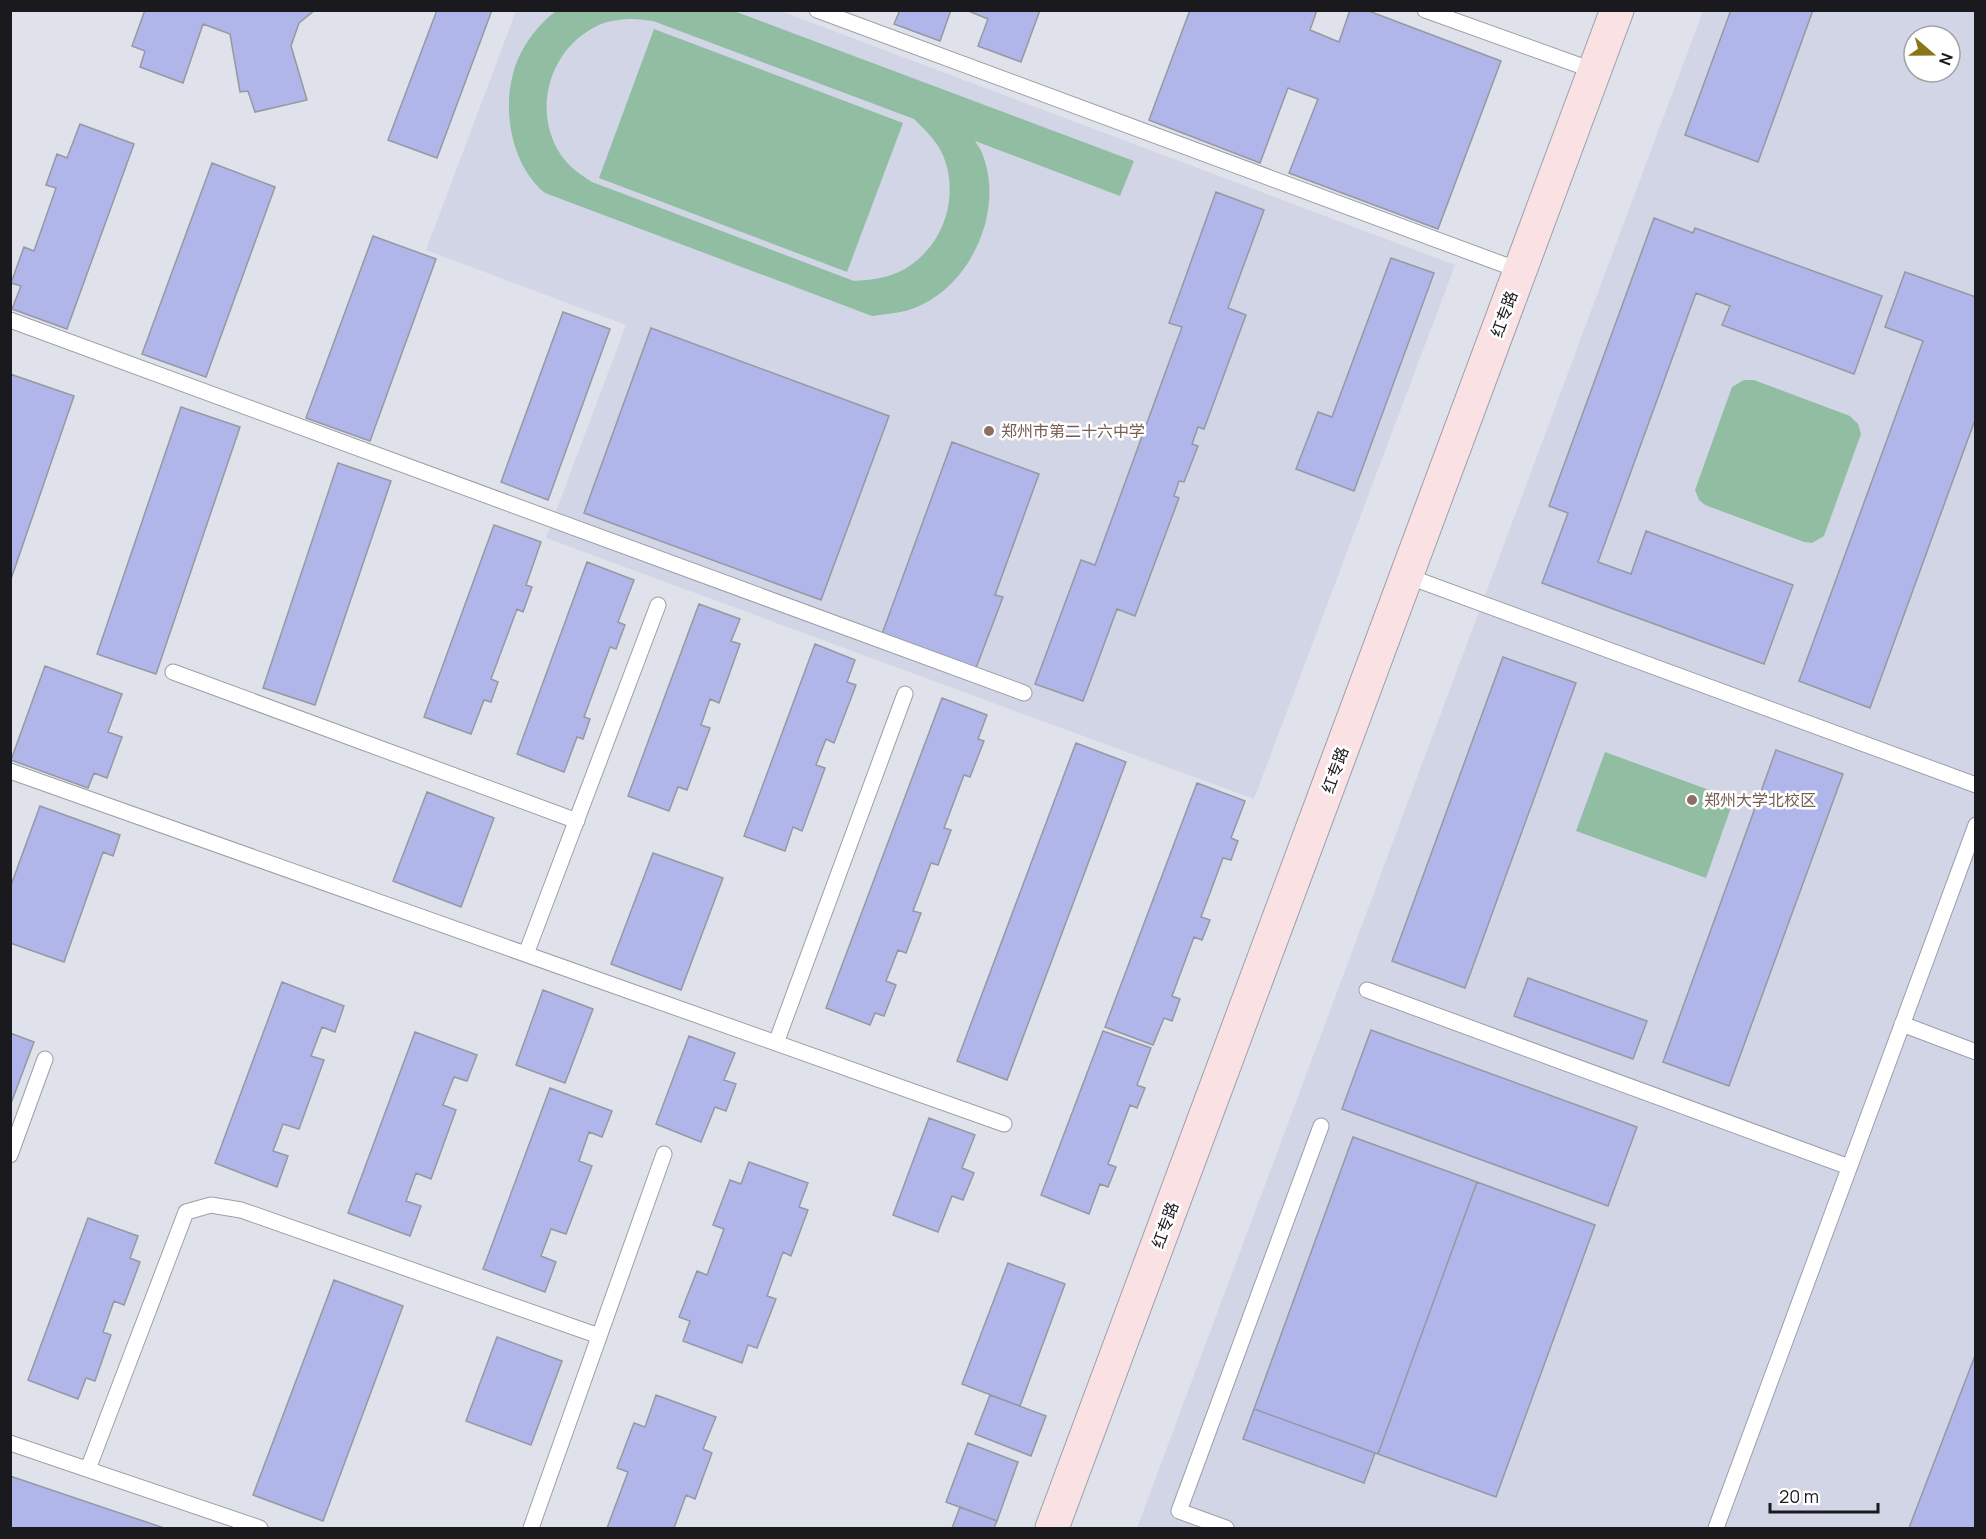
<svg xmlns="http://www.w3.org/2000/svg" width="1986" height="1539" font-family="Manrope,'Noto Sans SC',sans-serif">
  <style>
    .built { fill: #d2d5e6; fill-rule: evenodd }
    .green { fill: #91bea2; fill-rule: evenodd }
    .building { fill: #b0b6ea; stroke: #9698a2; stroke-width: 1.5 }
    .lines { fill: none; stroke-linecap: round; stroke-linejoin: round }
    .lane-casing { stroke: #9d9fa9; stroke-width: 17 }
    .secondary-casing { stroke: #9d9fa9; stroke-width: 35 }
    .lane { stroke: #fff; stroke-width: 15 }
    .secondary { stroke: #fae2e4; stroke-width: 33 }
    .education-dot { fill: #8d6e63; stroke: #fff; stroke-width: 2 }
    .labels { text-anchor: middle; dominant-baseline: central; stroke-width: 5; stroke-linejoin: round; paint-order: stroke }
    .street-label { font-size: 16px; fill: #1a1a1e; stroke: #fff }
    .education-label { font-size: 16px; fill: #785e54; stroke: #fff; text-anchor: start }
  </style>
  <rect width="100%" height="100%" fill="#dfe1eb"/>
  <!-- built -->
  <path class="built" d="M778,10L1455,265L1254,799L546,538L626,325L426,250L516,11Z
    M1703,11H1975V1528H1137ZM1914,36H1950V72H1914Z"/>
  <!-- green -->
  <path class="green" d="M556,11H734L1134,161L1120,196L975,141C977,145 981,149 982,153C1005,209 972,284 917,307C903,313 887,314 872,316L545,193C513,167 502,114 513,74C519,50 536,26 556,11ZM635,19L653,21L914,119C924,129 934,138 941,151C963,196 942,255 894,274C881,279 867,280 854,281L592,182C581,175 569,167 561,155C531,110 550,47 599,25C610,20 623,19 635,19Z
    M654,29L903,123L847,272L599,178Z
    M1744,380H1754L1850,416L1858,424L1861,434L1824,536L1812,543L1804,542L1705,505L1699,500L1695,490L1732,387Z
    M1605,752L1734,799L1706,878L1576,831Z"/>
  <!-- building -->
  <path class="building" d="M145,10H315L299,23L291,46L307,100L255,112L248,91L240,92L230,34L203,24L183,83L140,67L145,51L132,46Z
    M437,10H492L437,158L388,140Z
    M900,10H951L940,41L894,24Z
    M966,10H1040L1021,62L978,46L988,19Z
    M1190,10H1317L1310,30L1339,42L1350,10H1366L1501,61L1438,229L1289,173L1318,99L1288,88L1260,163L1149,120Z
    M1731,10H1813L1758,162L1685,135Z
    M80,124L134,144L67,329L12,309L21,286L11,283L24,247L34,251L56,188L46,185L57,154L67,158Z
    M212,163L275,187L206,377L142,354Z
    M1216,192L1264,210L1228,308L1246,315L1204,429L1198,427L1192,444L1198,446L1184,482L1179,481L1174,496L1179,498L1135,616L1117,609L1083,701L1035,684L1081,560L1095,565L1182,327L1169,323Z
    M1654,218L1693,233L1695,228L1882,296L1854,374L1722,325L1730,306L1696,293L1598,562L1631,574L1646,531L1793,585L1764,664L1542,583L1568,513L1549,506Z
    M373,236L436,259L370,441L306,418Z
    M1391,258L1434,273L1354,491L1296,469L1318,412L1332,417Z
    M1905,272L1976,297V417L1870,708L1799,681L1923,341L1885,327Z
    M563,312L610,329L548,500L501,482Z
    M651,328L889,416L821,600L584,513Z
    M10,374L74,396L10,582Z
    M181,407L240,427L156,674L97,654Z
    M952,442L1039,474L995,595L1003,597L976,668L882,634Z
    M338,463L391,481L315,705L263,688Z
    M494,525L541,542L526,585L532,587L523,612L517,609L491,679L498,682L491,702L484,700L471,734L424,717Z
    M587,562L634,580L618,622L625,625L616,649L610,647L584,717L590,719L583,739L577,737L564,772L517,754Z
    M699,604L740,619L731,641L740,644L719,703L710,699L701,725L710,728L687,790L678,787L669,811L628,796Z
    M815,644L855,660L847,682L856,685L834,743L826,739L816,765L825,768L802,831L793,827L785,851L744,836Z
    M1503,657L1576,683L1465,988L1392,961Z
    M45,666L122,694L108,732L122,737L107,778L94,773L88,788L11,760Z
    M942,698L987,715L978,739L984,741L970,777L964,775L944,828L951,830L938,865L931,863L913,911L921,913L906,953L898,950L886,981L896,985L884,1016L875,1013L870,1025L826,1008Z
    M1076,743L1126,762L1007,1080L957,1061Z
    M1776,750L1843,774L1729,1086L1663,1062Z
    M1197,783L1245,801L1231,838L1238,841L1231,860L1223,858L1201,917L1210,920L1202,940L1194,937L1172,996L1180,999L1172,1021L1164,1018L1153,1045L1105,1027Z
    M427,792L494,818L461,907L393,881Z
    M40,806L120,835L113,856L103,852L64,962L10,943V888Z
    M653,853L723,878L681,990L611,964Z
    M1528,978L1647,1021L1633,1059L1514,1016Z
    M282,982L344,1006L335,1032L322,1027L311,1056L324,1060L299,1129L283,1124L273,1151L288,1156L277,1187L215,1163Z
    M543,990L593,1009L565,1083L516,1065Z
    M1371,1030L1637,1127L1608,1206L1342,1109Z
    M1103,1031L1151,1048L1137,1085L1145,1088L1137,1108L1130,1105L1108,1164L1116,1167L1108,1187L1100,1184L1089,1214L1041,1195Z
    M415,1032L477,1055L467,1081L454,1077L443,1105L456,1110L431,1179L416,1173L406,1201L421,1206L410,1236L348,1213Z
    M10,1033L34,1042L10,1106Z
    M689,1036L735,1053L724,1080L736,1084L726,1111L715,1107L701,1142L656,1124Z
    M550,1088L612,1111L602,1137L589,1132L579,1161L592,1166L566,1234L551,1229L541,1256L556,1262L545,1292L483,1269Z
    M929,1118L975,1135L962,1168L974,1173L963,1200L952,1196L938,1232L893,1215Z
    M1353,1137L1477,1182L1378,1454L1254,1409Z
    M749,1162L808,1183L799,1207L808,1210L791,1256L783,1252L767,1296L776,1299L757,1348L748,1345L742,1363L683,1341L690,1321L679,1317L697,1271L707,1275L724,1229L713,1225L730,1180L741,1184Z
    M1477,1182L1595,1225L1496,1497L1378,1454Z
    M88,1218L138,1236L130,1258L140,1262L124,1305L114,1301L103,1332L111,1335L95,1381L86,1378L78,1399L28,1380Z
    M1008,1263L1065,1284L1020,1406L962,1384Z
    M334,1280L403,1306L323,1521L253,1495Z
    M497,1337L562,1361L531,1445L466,1421Z
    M1976,1353V1528H1909Z
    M656,1395L716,1417L703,1449L712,1453L695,1499L686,1495L674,1528H607L628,1472L617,1468L634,1423L645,1427Z
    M990,1395L1046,1416L1031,1456L975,1434Z
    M1254,1409L1375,1453L1364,1483L1243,1439Z
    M968,1443L1018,1462L997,1521L946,1502Z
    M10,1476L164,1528H10Z
    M960,1507L997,1521L994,1528H952Z"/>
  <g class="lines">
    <defs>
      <path id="lane" d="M817,10L1521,271
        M1425,10L1595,71
        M10,320L1024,693
        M1407,576L1976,785
        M173,672L577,821
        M10,771L1004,1124
        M526,954L658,605
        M1367,990L1849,1167
        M1902,1024L1976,1052
        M776,1043L905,694
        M10,1155L45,1059
        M10,1443L260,1528
        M88,1469L186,1212L211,1205L241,1210L599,1336
        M531,1528L664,1154
        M1226,1528L1179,1511L1321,1126
        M1716,1528L1976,825"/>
      <path id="secondary" d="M1052,1528L1617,10"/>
    </defs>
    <!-- lane casing -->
    <use href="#lane" class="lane-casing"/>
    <!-- secondary casing -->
    <use href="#secondary" class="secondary-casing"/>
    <!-- lane -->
    <use href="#lane" class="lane"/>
    <!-- secondary -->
    <use href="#secondary" class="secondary"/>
  </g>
  <!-- markers -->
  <g class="education-dot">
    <circle cx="989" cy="431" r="6"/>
    <circle cx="1692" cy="800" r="6"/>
  </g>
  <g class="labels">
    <!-- street labels -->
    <g class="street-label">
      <text transform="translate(1504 314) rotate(-70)">红专路</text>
      <text transform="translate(1335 770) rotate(-70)">红专路</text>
      <text transform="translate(1165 1225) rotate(-70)">红专路</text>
    </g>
    <!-- education labels -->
    <g class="education-label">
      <text x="1001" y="431">郑州市第二十六中学</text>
      <text x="1704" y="800">郑州大学北校区</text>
    </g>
  </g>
  <!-- border -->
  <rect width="1986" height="1539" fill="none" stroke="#1a1a1e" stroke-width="24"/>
  <!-- north arrow -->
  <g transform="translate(1932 54) rotate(110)"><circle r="28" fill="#ffffff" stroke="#a3a3a5" stroke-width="1.5"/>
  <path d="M0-4.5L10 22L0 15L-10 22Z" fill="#8a7519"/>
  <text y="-9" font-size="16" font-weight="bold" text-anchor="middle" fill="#1a1a1e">N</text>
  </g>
  <!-- scale -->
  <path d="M1770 1503v9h108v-9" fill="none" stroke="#1a1a1e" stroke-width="3"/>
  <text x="1779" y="1503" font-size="18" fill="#1a1a1e" stroke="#ffffff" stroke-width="4.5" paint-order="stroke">20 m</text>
</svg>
